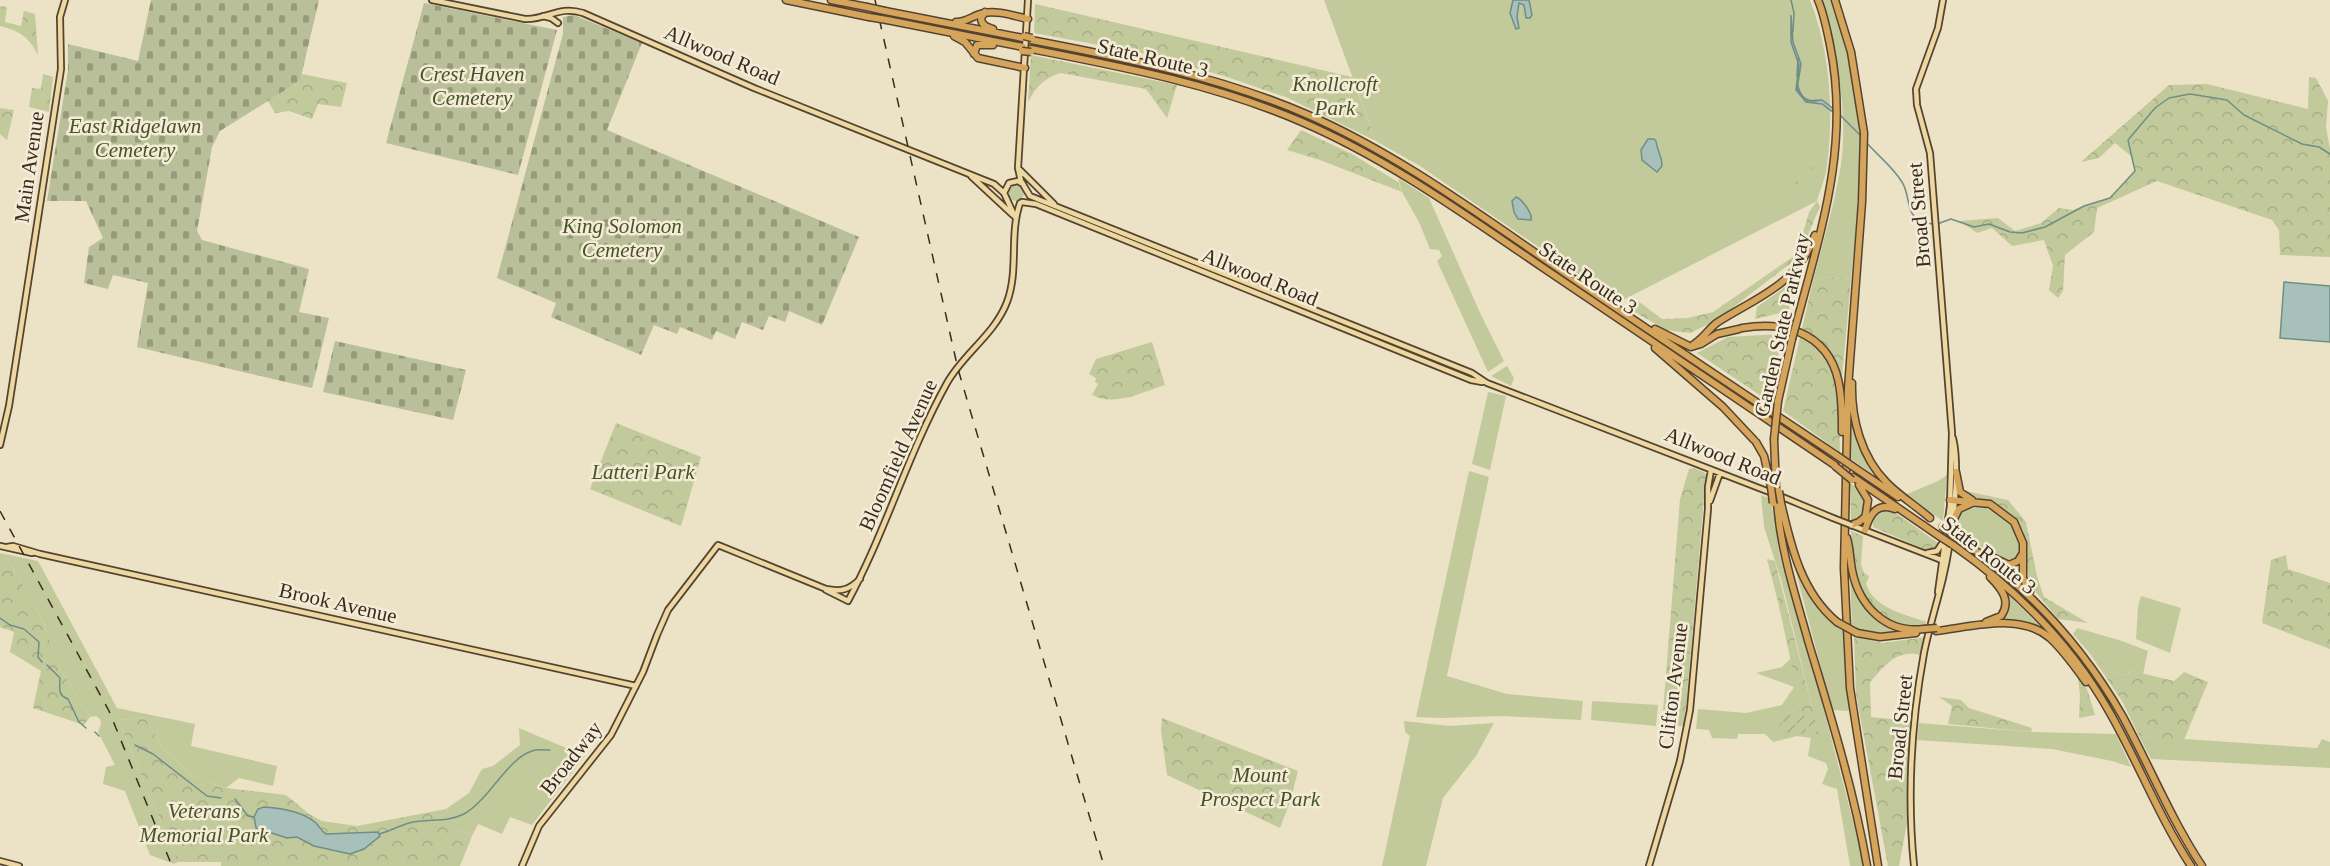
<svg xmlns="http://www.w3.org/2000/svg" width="2330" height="866" font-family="'Times New Roman',serif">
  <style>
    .grass { fill: #c2ca9b }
    .forest { fill: url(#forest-crowns) }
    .cemetery { fill: url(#cemetery-stones) }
    .garden { fill: url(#garden-furrows) }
    .water { fill: #a8c0ba; stroke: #6f8e87; stroke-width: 1.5 }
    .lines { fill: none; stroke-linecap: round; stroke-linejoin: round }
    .stream { stroke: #6f8e87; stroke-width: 1.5 }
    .major-casing { stroke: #554331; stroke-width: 8 }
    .highway-casing { stroke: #554331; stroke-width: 9 }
    .major { stroke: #edd8a1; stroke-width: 4.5 }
    .highway { stroke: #d6a55c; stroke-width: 6 }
    .rail { stroke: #382c20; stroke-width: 1.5; stroke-dasharray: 10 10; stroke-linecap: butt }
    .major-bridge-casing { stroke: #554331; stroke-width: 8; stroke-linecap: butt }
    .highway-bridge-casing { stroke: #554331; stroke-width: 9; stroke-linecap: butt }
    .major-bridge { stroke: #edd8a1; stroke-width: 4.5 }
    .highway-bridge { stroke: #d6a55c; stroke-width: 6 }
    .labels { text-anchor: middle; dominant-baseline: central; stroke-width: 5; stroke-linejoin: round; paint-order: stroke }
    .street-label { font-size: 21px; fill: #382c20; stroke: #f4ecd6 }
    .park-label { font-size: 21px; font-style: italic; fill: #465328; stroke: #f4ecd6 }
  </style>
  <defs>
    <pattern id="forest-crowns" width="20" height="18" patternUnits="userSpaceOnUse" patternTransform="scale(1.5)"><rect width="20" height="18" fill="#c2ca9b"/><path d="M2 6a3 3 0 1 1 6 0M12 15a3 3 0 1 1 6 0" fill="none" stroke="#a7ae85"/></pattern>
    <pattern id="cemetery-stones" width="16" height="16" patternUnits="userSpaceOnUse" patternTransform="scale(1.5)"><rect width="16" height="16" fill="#b9bf99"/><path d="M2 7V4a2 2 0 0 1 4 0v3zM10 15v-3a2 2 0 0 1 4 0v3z" fill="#979b7c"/></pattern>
    <pattern id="garden-furrows" width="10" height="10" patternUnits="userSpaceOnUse" patternTransform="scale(1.5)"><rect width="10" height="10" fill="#c2ca9b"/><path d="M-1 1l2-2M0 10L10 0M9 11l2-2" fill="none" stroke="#a7ae85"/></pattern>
  </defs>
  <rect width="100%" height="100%" fill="#ece2c6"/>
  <!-- grass -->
  <path class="grass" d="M1324,0H1810C1830,51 1834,111 1827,165C1826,177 1820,190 1817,201L1619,302L1420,166L1376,141Z
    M1822,0H1831C1847,42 1859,88 1862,133C1864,181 1855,232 1851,279L1829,277L1813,281C1823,242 1835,203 1841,164C1846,127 1842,90 1835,54C1832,35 1829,17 1822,0Z
    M1398,178L1429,198L1481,315L1504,361L1488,372L1437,261L1442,256L1439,250L1430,249L1419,222L1402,192Z
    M1008 193a8 8 0 1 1 16 0a8 8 0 1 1-16 0Z
    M1507,366L1514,378L1511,386L1491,376Z
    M1488,392L1506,396L1490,470L1472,464Z
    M1851,408L1855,426L1882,480L1849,458Z
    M1469,471L1489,477L1447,676L1507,694L1583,701L1581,720L1504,716L1441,718L1416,717Z
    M1947,475L1943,521L1905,495L1938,481Z
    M1761,495L1771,499L1780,557L1812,665L1861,851L1863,866H1850L1837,789L1822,784L1828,769L1826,763L1808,756L1811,738L1797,736L1773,742L1765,734H1738L1737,739L1712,738L1709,730L1696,729L1698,709L1746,713L1782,705L1794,687L1756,673L1782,667L1791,658C1794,674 1800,689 1799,706L1813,711L1781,579L1764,527Z
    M1973,505C1999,506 2041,545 2009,563L2002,561L1954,529L1961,509Z
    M5,554L38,561L117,708L195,724L191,746L277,766L273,786L239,778L226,788L197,779L163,749L145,717L118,720L178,862L174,864L150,855L125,791L103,784L106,767L115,765L98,732L101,724L100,719L96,716L90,717L57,663L44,623Z
    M1792,557C1805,588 1815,609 1843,630L1850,711L1832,710Z
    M1850,570C1864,608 1868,622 1910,633L1879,636L1852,629Z
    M2005,592L2052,637L2040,630L1992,623L2003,616Z
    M2141,596L2181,608L2170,653L2136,639L2138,607Z
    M2077,628L2122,641L2148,651L2143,674L2132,671L2124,676L2114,672L2107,659L2091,655L2073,634Z
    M1592,701L1658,705L1656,726L1591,720Z
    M1404,721L1449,726L1494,723L1476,756L1443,798L1426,866H1382L1410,736L1405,732Z
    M1919,723L2031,732L2116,734L2131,767L2112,761L2052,749L1917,740Z
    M519,728L585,756L532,825L510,817L502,834L478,824L472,836L458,830L446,809L469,793L482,769L493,766L520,745Z
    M2139,736L2317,748L2322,739L2330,742V768L2151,759Z"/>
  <!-- forest -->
  <path class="forest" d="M1035,4L1352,77L1376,141L1288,98L1227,77L1147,54L1034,33Z
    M0,6L7,7L5,22L21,26L24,11L35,14L38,55C29,37 20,31 0,26Z
    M1031,55L1177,85L1167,118L1146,89L1061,73C1044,78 1036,87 1028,102Z
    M43,74L53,77L49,112L29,107L32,88L41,89Z
    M302,74L347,83L341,107L318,104L312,119L289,111L275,113L268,101L299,82Z
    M2309,77L2316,78L2328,101L2326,127L2330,149V257L2280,255L2279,230L2272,220L2157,181L2097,208L2094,232L2065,255L2063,291L2058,298L2049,290L2053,266L2044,240L2012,246L1992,228L1977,233L1960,221L1998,218L2015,231L2041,223L2059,208L2072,210L2110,198L2135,171L2131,156L2115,143L2099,158L2081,162L2169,85L2207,84L2308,109Z
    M0,108L14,110L7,140L0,134Z
    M1301,130L1352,154L1398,182L1402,192L1320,160L1287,150Z
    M1815,165L1786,197L1769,212C1772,204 1777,203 1783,198C1793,188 1801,170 1815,165Z
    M1817,201L1820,206L1799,257L1715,321L1690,333L1666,330L1626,307L1634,298L1662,319L1688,318L1713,312L1797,254L1809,212Z
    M1829,277L1851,279L1839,410L1840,452L1783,411L1813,281Z
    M1792,282L1789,311L1755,319L1757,307Z
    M1782,334L1770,402L1697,353L1728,337Z
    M1152,342L1165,385C1142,392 1115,407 1092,395L1098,384L1095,382L1096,378L1089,374L1096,359Z
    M616,423L701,457L681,526L590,489Z
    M1694,468L1704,472L1706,475L1686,707L1683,726H1666L1662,724L1680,499L1689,469Z
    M1850,483C1864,492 1872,507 1857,521H1851Z
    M1965,491L2008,500L2026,522L2037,576L2044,597L2088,623L2058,619L2029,584L2023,530L2000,506L1966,495Z
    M1885,511H1893L1941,545L1940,550L1931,552L1873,527C1873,518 1876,515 1885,511Z
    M1851,531L1863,536L1861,564L1864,573L1869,576L1866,584C1875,608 1901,613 1923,621L1925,620L1927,628C1864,631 1856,582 1851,531Z
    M0,553L5,554L44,623L57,663L90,717L84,725L33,708L41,671L10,652L14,632L0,627Z
    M2286,555L2288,569L2330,583V649L2262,623L2271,560Z
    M1767,559L1775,561L1813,711H1801C1797,701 1800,691 1795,681L1779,606Z
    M1854,636L1882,643L1926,637L1920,655C1896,649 1885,666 1870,682L1871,717L1911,721L1907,823L1899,866H1888L1856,694Z
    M2091,655L2107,658L2114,672L2124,676L2132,671L2174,681L2184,672L2208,682L2184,740L2139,736L2122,701Z
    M2078,678L2087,689L2095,715L2079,718L2080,696Z
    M1939,697L1961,700L1969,708L2032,728L2031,732L1948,724L1952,706Z
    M145,717L163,749L197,779L226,788L286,795L309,814L322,821L357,826L446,809L458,830L472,836L460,866H221V862H178L118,720Z
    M1162,718L1298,771L1290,802L1280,828L1167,775L1161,731Z"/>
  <!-- cemetery -->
  <path class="cemetery" d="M151,0H319L300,81L220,131L212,147L197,231L202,240L309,269L299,312L329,318L312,388L137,347L148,283L113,275L108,289L84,283L89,247L103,238L86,201H47L68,70V44L138,61Z
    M424,3L557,30L518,175L386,143Z
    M574,15L642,43L607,130L859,237L822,325L789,311L785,322L769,316L763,330L742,322L735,339L716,331L712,340L680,327L677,334L654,325L641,355L551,317L556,303L497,278L563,34V17Z
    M335,341L466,370L453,420L323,392Z"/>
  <!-- garden -->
  <path class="garden" d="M1781,715L1814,716L1819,734H1809V724L1781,721Z
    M1781,723L1805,726L1806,734L1780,732L1778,729Z"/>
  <!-- water -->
  <path class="water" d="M1513,0H1529L1532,15L1530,18H1526L1524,5L1519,3L1517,17L1519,28L1516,29L1510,13Z
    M1791,15L1793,42L1801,64L1797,89L1805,101L1822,100L1834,109V113L1822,104L1806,102L1796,90L1799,65L1791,42Z
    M1648,139H1654L1656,141C1657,151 1662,156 1662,166L1657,172L1642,160L1641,150Z
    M1516,197C1522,199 1533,214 1531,220L1518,219L1514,212L1512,201Z
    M2284,282L2330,286V342L2280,338Z
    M264,807C281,808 303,812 316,823C320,827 321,831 326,834L378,832L380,836L364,849L350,854L314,846L297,837L287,838L256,828L254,817L258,809Z"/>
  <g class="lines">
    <!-- stream -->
    <path class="stream" d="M1791,0L1794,13L1793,32
      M1797,76L1798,59
      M1797,83C1800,95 1804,102 1817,101
      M1839,114L1861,136
      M1866,142C1877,155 1893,167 1902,182C1913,200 1902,221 1933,224
      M1937,224L1951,219L1974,227L1989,224L2010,232L2022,233L2045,227L2084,206L2110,198L2135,171L2128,140L2155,108L2169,98L2190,94L2227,100L2244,115L2302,144L2319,147L2330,154
      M0,618L10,625L24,629L39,642L38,657L42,662
      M47,665L60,678C60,688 57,695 68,699L79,722L86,728
      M95,732L99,736
      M135,745L153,754L207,796L221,798
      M235,799L248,816L254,817
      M379,834C390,831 399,826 409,823C428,818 446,823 464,814C488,801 508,758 532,751C537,749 544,750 550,750"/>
    <defs>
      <path id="major" d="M432,0L525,19C548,20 558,5 583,13L754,88L994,184L1004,193L1015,217
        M1028,0L1018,168L1021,181L1030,196L1472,373L1487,383L1772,493
        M543,16L551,18L558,23
        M1020,170L1054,204
        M971,176L1013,215
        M1004,193L1009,183L1018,181L1023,184
        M1022,202L1036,204L1471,380L1482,382
        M0,445L9,406L61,69L60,17L65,0
        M1780,496L1833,518
        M1710,501L1720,473
        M1851,525L1944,561
        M0,546L32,553
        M7,547L13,546L40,554L636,686
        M1927,553L1937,551L1945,539
        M826,590L848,601C886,531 908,453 947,383C963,354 995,334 1007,302C1019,270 1009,235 1020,203
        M1938,592L1950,506L1952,433L1930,153L1917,105L1916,89L1938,28L1943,0
        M0,861L19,866
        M522,866L539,826L611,735L643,672L657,635L668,610L718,545L826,589C841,592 849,590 860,579
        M1649,866L1680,761L1690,710L1708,509V487L1711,470
        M1914,866C1907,795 1911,724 1924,653C1929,628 1937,603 1943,578C1950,548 1954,515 1956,484C1956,469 1957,453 1953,438"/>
      <path id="highway" d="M786,0L869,17
        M831,0L867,7
        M1835,0L1851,52L1864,133L1862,202L1848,388L1844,568L1850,688L1878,866
        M885,11L1023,38
        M985,12L981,18C981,25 987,27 993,29
        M887,20L1023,47
        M956,22C968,22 973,15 984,13C997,10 1014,16 1028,19
        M954,36L965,42L978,58L1025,68
        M1031,40C1125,58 1218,76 1306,114C1400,155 1481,216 1565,273C1655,335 1746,395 1836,455
        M1031,49C1123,67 1214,84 1302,122C1388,159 1464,214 1542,267C1640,333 1737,400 1836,466
        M974,54L977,45H993
        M1797,321C1822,227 1850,143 1830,45C1827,30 1824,14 1818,0
        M1742,328C1790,320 1833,336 1840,390C1842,404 1842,418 1842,432
        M1655,329L1691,347L1701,344L1717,334L1739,329
        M1694,344C1704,338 1709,328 1718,322C1759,296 1797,285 1815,235
        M1655,348L1723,407L1754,440
        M1852,383C1851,418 1861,457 1887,483C1900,496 1916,506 1930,518
        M1778,401L1792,339
        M1774,439L1776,489
        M1756,442L1764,456L1771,487
        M1852,466L1898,497
        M1956,472L1960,492L1972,500
        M1853,477L1939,536
        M1859,485L1868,500L1865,520
        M1950,500L1990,504L2014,522L2023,543V578L2030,592
        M1777,501C1780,550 1796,597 1809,644C1831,717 1854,791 1867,866
        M1781,503C1791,546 1801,592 1837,622
        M1851,525L1859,522L1865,517
        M1951,525L1959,509L1972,503
        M1865,530C1870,514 1877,502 1895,509
        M1954,535C2024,583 2081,643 2123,717C2150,767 2171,819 2202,866
        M1847,538C1850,548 1850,559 1852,570C1859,606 1886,634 1924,629
        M1953,545C2017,590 2072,645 2110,713C2139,764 2159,817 2191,866
        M1988,555L2009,565L2018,561L2023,553
        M1986,622L2001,616C2012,601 2001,588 1990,577
        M1936,631C1972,627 2020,612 2050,638C2064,651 2075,667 2086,682
        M1857,633L1880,637L1916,633"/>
    </defs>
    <!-- major casing -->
    <use href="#major" class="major-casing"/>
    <!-- highway casing -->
    <use href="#highway" class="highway-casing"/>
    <!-- major -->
    <use href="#major" class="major"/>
    <!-- highway -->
    <use href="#highway" class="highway"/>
    <!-- rail -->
    <path class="rail" d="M875,0L958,369L1104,866
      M0,511L109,711L172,866"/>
    <defs>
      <path id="major-bridge" d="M1833,518L1851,525"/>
      <path id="highway-bridge" d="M867,7L885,11
        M869,17L887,20
        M1024,36L1032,38
        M1022,51L1031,52
        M1792,339L1797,321
        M1774,439L1778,401
        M1836,455L1852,466
        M1835,466L1852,480
        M1771,487L1773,503
        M1779,491L1781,503
        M1941,526L1954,535
        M1939,536L1953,545
        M1837,622L1857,633
        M1924,629L1937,628"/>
    </defs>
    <!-- major-bridge casing -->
    <use href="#major-bridge" class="major-bridge-casing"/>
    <!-- highway-bridge casing -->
    <use href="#highway-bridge" class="highway-bridge-casing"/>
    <!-- major-bridge -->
    <use href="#major-bridge" class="major-bridge"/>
    <!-- highway-bridge -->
    <use href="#highway-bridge" class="highway-bridge"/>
  </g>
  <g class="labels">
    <!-- street labels -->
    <g class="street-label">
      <text transform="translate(722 55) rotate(23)">Allwood Road</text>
      <text transform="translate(1153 58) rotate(13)">State Route 3</text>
      <text transform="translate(29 167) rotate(-82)">Main Avenue</text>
      <text transform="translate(1919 215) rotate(-95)">Broad Street</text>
      <text transform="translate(1260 277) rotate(22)">Allwood Road</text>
      <text transform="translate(1588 278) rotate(34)">State Route 3</text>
      <text transform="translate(1782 325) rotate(-77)">Garden State Parkway</text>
      <text transform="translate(898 455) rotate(-66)">Bloomfield Avenue</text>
      <text transform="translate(1723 456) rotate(22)">Allwood Road</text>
      <text transform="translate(1989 555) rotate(38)">State Route 3</text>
      <text transform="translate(338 603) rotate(13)">Brook Avenue</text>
      <text transform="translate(1673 686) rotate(-83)">Clifton Avenue</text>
      <text transform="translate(1900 727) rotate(-84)">Broad Street</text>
      <text transform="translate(571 758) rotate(-52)">Broadway</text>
    </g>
    <!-- park labels -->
    <g class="park-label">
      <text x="472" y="74">Crest Haven<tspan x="472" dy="24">Cemetery</tspan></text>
      <text x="1335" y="84">Knollcroft<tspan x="1335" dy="24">Park</tspan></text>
      <text x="135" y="126">East Ridgelawn<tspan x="135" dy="24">Cemetery</tspan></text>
      <text x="622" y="226">King Solomon<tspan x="622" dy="24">Cemetery</tspan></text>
      <text x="643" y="472">Latteri Park</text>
      <text x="1260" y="775">Mount<tspan x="1260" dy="24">Prospect Park</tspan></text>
      <text x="204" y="811">Veterans<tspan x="204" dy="24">Memorial Park</tspan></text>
    </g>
  </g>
</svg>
